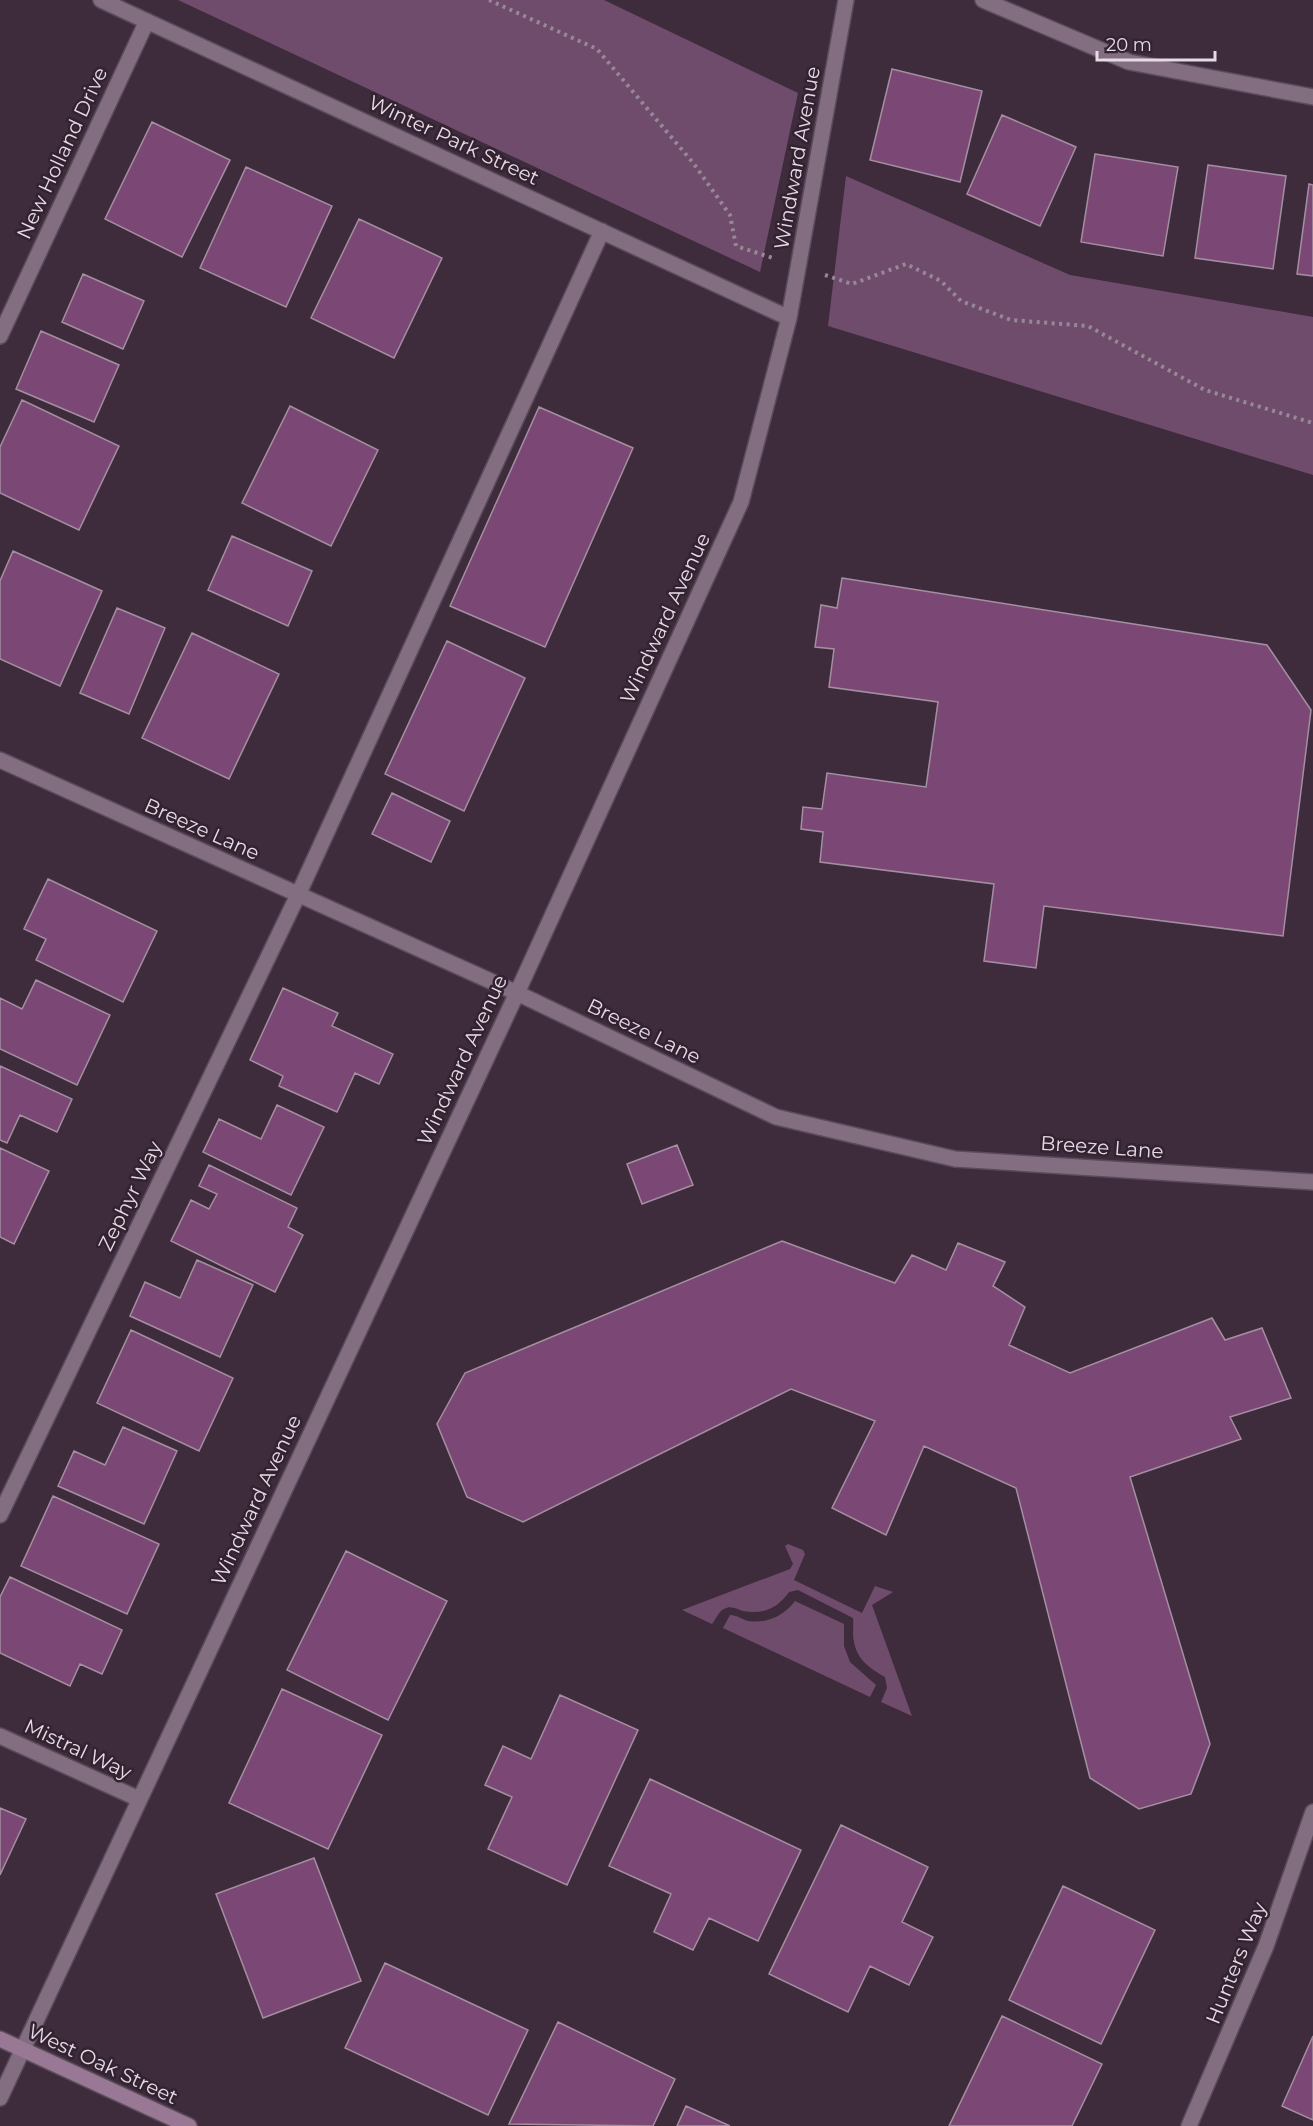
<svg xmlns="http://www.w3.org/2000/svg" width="1313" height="2126" font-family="Montserrat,sans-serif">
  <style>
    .green { fill: #704c6c }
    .building { fill: #7b4876; stroke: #a48fa1; stroke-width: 1.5 }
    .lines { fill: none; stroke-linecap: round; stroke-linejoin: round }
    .street-casing { stroke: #5a4b59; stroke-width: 18 }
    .secondary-casing { stroke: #5a4b59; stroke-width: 18 }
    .path { stroke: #968894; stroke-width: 4; stroke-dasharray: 3 4.5; stroke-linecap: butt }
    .street { stroke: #826e80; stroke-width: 15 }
    .secondary { stroke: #987895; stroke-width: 15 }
    .labels { text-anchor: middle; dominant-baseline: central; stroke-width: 5; stroke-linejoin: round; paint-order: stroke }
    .street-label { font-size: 20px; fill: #e6dae4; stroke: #332231 }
  </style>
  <rect width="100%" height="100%" fill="#3e2c3c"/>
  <!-- green -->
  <path class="green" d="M178,0H604L798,93L760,272Z
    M846,176L1070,275L1313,317V475L828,326Z
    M788,1544L803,1550L805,1554L794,1580L862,1613L875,1586L893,1592L872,1605L912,1716L881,1702L887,1688L885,1677C871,1669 857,1660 854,1642C852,1634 854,1626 853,1618L798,1590L789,1592C778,1608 763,1615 743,1611C736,1609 731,1605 724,1609C719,1611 716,1619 712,1624L682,1610L790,1569L793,1564L785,1546Z
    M795,1601L844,1624V1646L850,1662L876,1685L870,1697L723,1628L730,1615C737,1615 741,1619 748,1621C766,1624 784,1616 795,1601Z"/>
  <!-- building -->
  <path class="building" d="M892,69L982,91L960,182L870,160Z
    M1002,115L1076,147L1040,226L967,194Z
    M152,122L230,160L182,257L105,219Z
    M1095,154L1178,167L1163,256L1081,242Z
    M1208,165L1286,176L1273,269L1195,258Z
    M246,167L332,206L286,307L200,268Z
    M1309,184L1313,185V276L1297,274Z
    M359,219L442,258L394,358L311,318Z
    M83,274L144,301L123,349L62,322Z
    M41,331L119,365L94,422L16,389Z
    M22,400L119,446L79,530L0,493V447Z
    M290,406L378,450L331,546L242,503Z
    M539,407L633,448L545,647L450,606Z
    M232,536L312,571L288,626L208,590Z
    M13,551L102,591L60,686L0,659V581Z
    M842,578L1267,645L1311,710L1283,936L1044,906L1036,968L984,961L994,884L820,862L823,832L801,829L803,807L822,809L827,773L926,787L938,702L829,687L834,649L815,647L821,605L837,608Z
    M117,608L165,628L129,714L80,693Z
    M192,633L279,674L229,779L142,738Z
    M447,641L525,678L464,811L385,774Z
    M392,793L450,821L431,862L372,834Z
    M48,879L157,931L123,1002L36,960L46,939L24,929Z
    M36,980L110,1015L77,1085L0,1049V998L22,1009Z
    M283,988L338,1013L332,1026L393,1054L379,1084L355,1073L337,1112L279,1086L283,1076L250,1060Z
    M0,1066L72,1099L57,1132L20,1115L7,1143L0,1140Z
    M277,1105L324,1127L291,1195L203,1152L219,1119L261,1139Z
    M677,1145L693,1185L642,1204L627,1164Z
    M0,1148L49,1171L14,1244L0,1237Z
    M209,1165L297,1208L288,1227L303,1235L275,1292L171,1241L191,1200L209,1209L217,1194L199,1186Z
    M782,1241L895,1283L912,1255L946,1270L958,1243L1005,1262L993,1286L1025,1307L1009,1345L1070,1373L1212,1318L1225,1340L1262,1328L1291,1398L1230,1417L1241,1439L1130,1477L1210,1744L1191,1794L1139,1809L1090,1778L1016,1488L924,1446L886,1535L832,1508L875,1421L791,1389L523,1522L467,1497L437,1424L465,1373Z
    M197,1260L253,1285L220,1357L130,1316L145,1282L180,1298Z
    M131,1330L233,1378L199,1451L97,1403Z
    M123,1427L177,1451L144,1524L58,1486L74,1451L105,1465Z
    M53,1496L159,1544L127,1614L21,1566Z
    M346,1551L447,1601L388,1720L287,1670Z
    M10,1577L122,1630L102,1674L80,1664L70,1686L0,1653V1597Z
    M282,1689L382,1735L328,1849L229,1803Z
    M560,1695L638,1730L567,1885L488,1849L512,1797L485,1785L503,1746L531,1759Z
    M650,1779L801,1850L758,1941L709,1918L693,1950L654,1932L671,1894L609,1866Z
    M0,1808L26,1819L0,1875Z
    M841,1825L928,1867L902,1922L933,1937L909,1985L870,1966L848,2012L769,1974Z
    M314,1858L361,1981L263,2018L216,1894Z
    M1063,1886L1155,1930L1101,2044L1009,2000Z
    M385,1963L528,2030L488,2115L345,2048Z
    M1002,2016L1102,2064L1072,2126H949Z
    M558,2022L675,2079L653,2126L509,2124Z
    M1313,2036V2120L1282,2106Z
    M686,2106L730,2126H677Z"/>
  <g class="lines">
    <defs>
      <path id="street" d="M101,0L789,318
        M983,0L1129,62L1313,97
        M0,336L147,21
        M0,760L517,993L776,1117L955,1159L1313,1182
        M0,1515L298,895L602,231
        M0,1736L139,1799
        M0,2098L517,993L741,502L789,318L846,0
        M1189,2126L1266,1946L1313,1812"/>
      <path id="secondary" d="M0,2039L189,2126"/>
    </defs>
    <!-- street casing -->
    <use href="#street" class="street-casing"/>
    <!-- secondary casing -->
    <use href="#secondary" class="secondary-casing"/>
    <!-- path -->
    <path class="path" d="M489,0L597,49L694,164L730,215L736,246L773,258
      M825,275L852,284L906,264L941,281L961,301L1011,320L1088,326L1205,390L1313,423"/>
    <!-- street -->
    <use href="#street" class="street"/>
    <!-- secondary -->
    <use href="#secondary" class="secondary"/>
  </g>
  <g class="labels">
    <!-- street labels -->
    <g class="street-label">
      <text transform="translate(454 140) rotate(25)">Winter Park Street</text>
      <text transform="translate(62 153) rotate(-65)">New Holland Drive</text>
      <text transform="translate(797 158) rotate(-80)">Windward Avenue</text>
      <text transform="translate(665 618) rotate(-65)">Windward Avenue</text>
      <text transform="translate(202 829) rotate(24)">Breeze Lane</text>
      <text transform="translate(644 1031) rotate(26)">Breeze Lane</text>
      <text transform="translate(462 1060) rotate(-65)">Windward Avenue</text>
      <text transform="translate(1102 1147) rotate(4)">Breeze Lane</text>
      <text transform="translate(130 1196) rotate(-64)">Zephyr Way</text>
      <text transform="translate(256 1500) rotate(-65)">Windward Avenue</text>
      <text transform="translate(78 1749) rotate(25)">Mistral Way</text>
      <text transform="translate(1236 1963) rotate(-68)">Hunters Way</text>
      <text transform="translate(103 2064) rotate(25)">West Oak Street</text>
    </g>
  </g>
  <!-- scale -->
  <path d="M1097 51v9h118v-9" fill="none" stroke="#e6dae4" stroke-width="3"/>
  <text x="1106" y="51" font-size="18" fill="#e6dae4" stroke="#332231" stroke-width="4.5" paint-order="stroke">20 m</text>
</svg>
